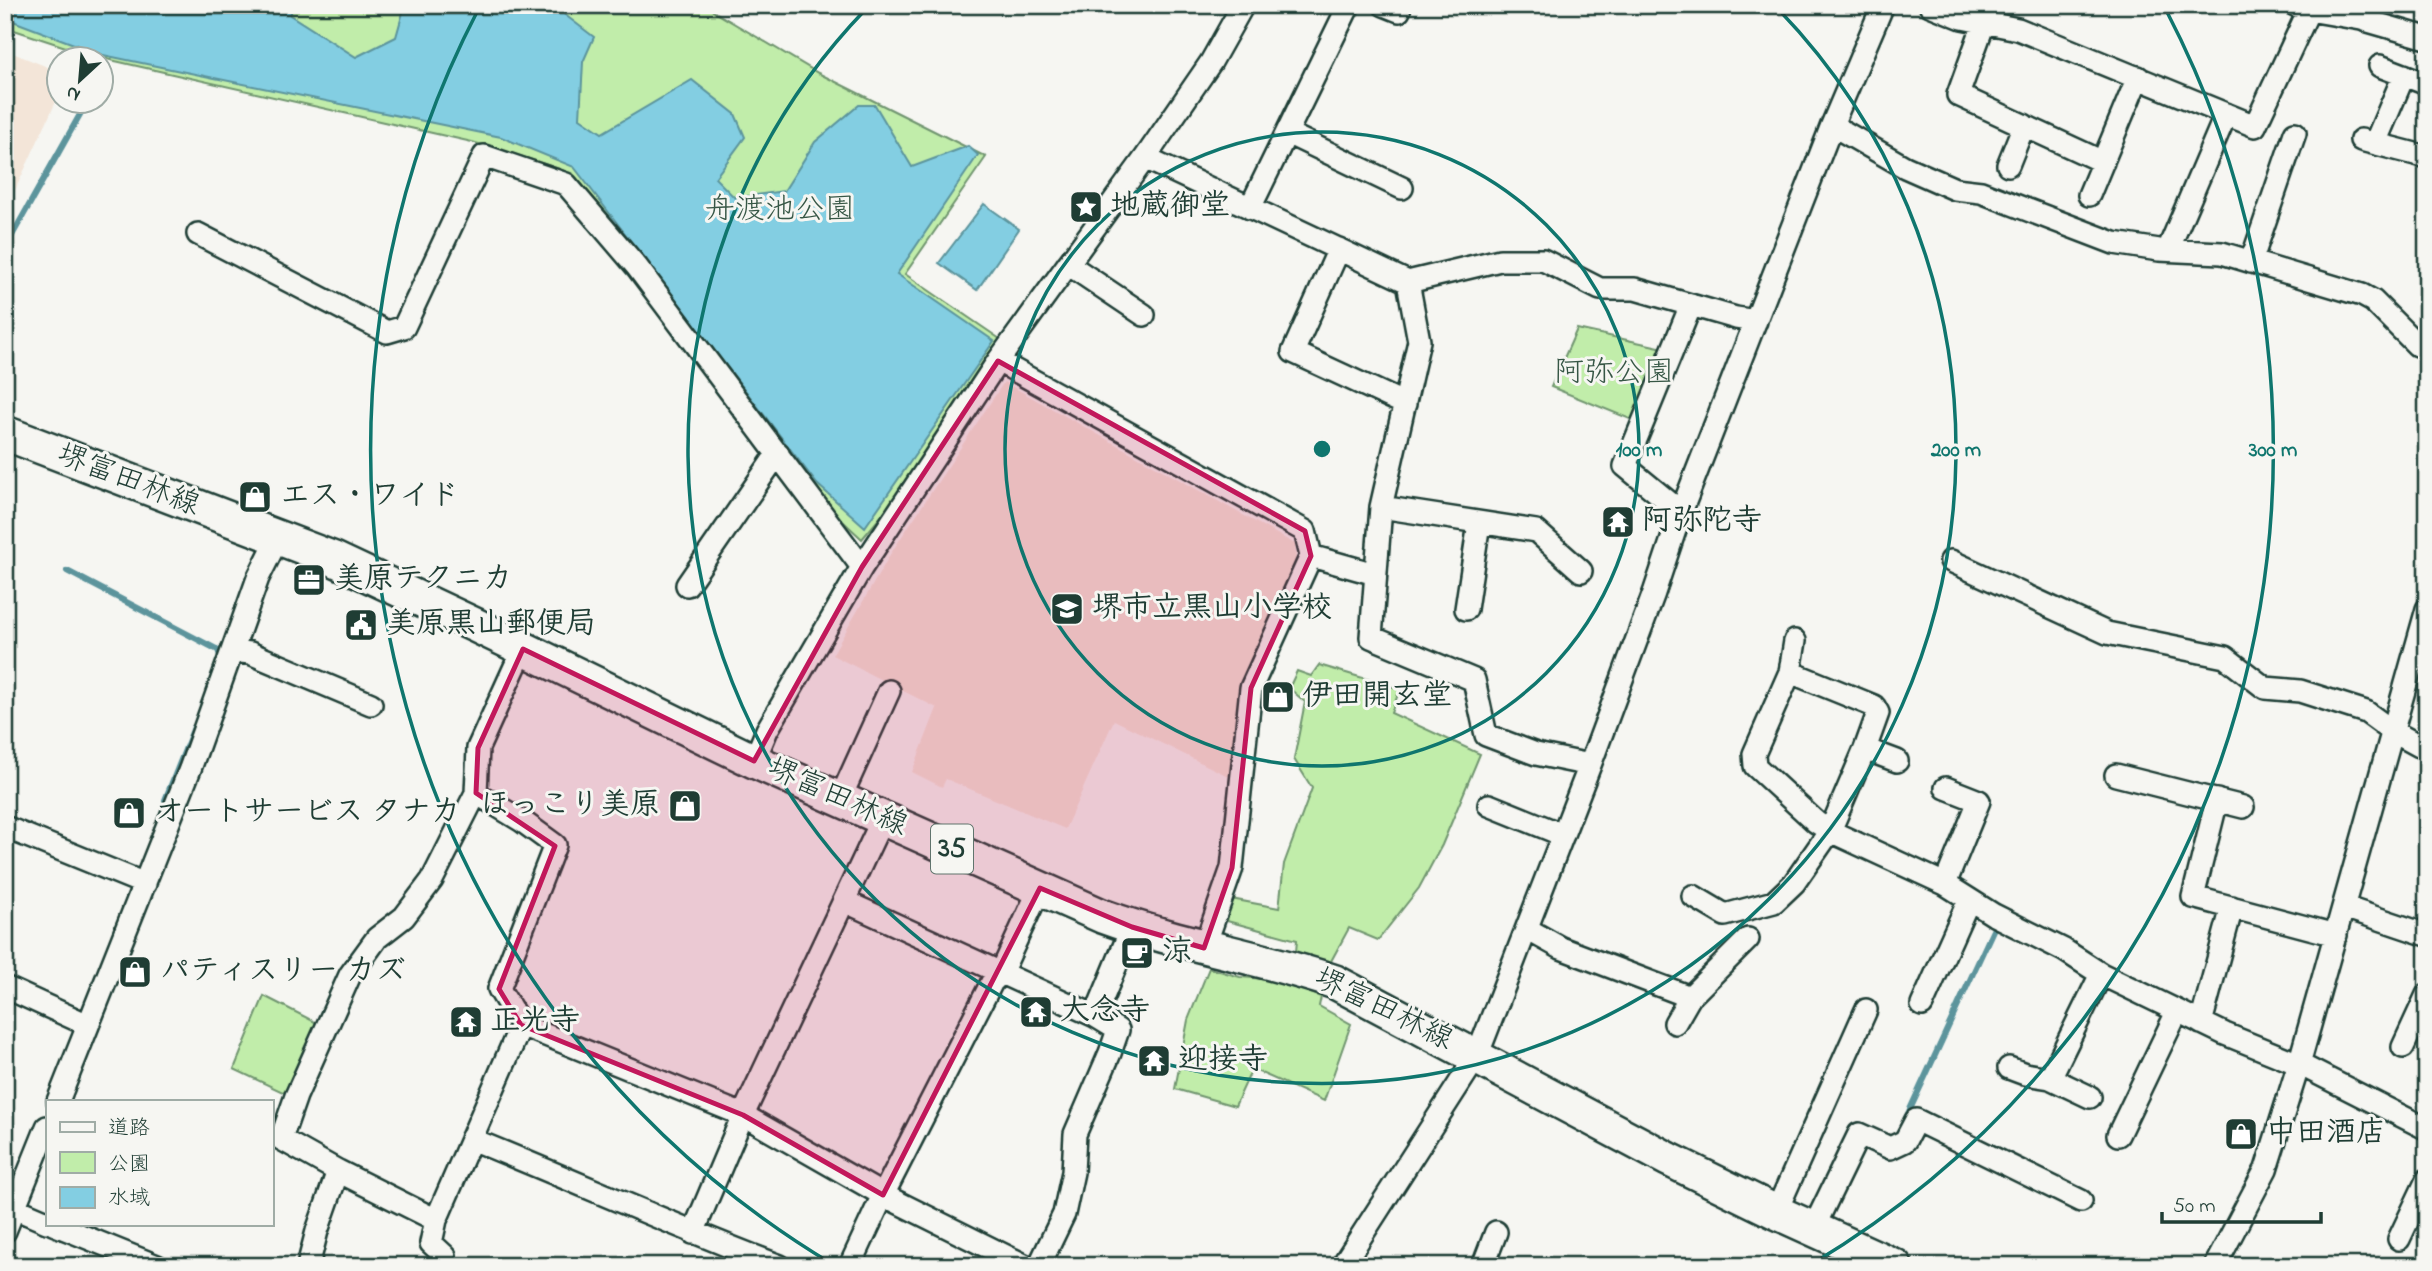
<svg xmlns="http://www.w3.org/2000/svg" width="2432" height="1271" font-family="'Indie Flower','Klee One',sans-serif">
  <style>
    .built { fill: #f3e5d8 }
    .green { fill: #c1edaa; stroke: #70956f; stroke-width: 2 }
    .water { fill: #83cee2; stroke: #5b949c; stroke-width: 2 }
    .lines { fill: none; stroke-linecap: round; stroke-linejoin: round }
    .stream { stroke: #5b949c; stroke-width: 6 }
    .street-casing { stroke: #1f3d34; stroke-width: 26 }
    .primary-casing { stroke: #1f3d34; stroke-width: 38 }
    .street { stroke: #f6f6f2; stroke-width: 21 }
    .primary { stroke: #f6f6f2; stroke-width: 33 }
    .marked { fill: #c2185b; fill-opacity: 0.2; stroke: #c2185b; stroke-width: 5; stroke-linejoin: round }
    .ring { fill: none; stroke: #0f766e; stroke-width: 3.5 }
    .labels { text-anchor: middle; dominant-baseline: central; stroke-width: 6; stroke-linejoin: round; paint-order: stroke }
    .shield { fill: #f6f6f2; stroke: #60746d; stroke-width: 2 }
    .shield-label { font-size: 28px; font-weight: bold; fill: #1f3d34 }
    .poi-label { font-size: 30px; font-weight: bold; fill: #1f3d34; stroke: #f6f6f2; text-anchor: start }
    .park-label { font-size: 30px; fill: #375746; stroke: #f6f6f2 }
    .street-label { font-size: 30px; fill: #1f3d34; stroke: #f6f6f2 }
    .centre { fill: #0f766e; stroke: #f6f6f2; stroke-width: 3.5 }
    .ring-label { font-size: 21px; text-anchor: middle; font-weight: bold; fill: #0f766e; stroke: #f6f6f2; stroke-width: 6; stroke-linejoin: round; paint-order: stroke }
  </style>
  <rect width="100%" height="100%" fill="#f6f6f2"/>
  <filter id="ink" filterUnits="userSpaceOnUse"><feTurbulence type="fractalNoise" baseFrequency=".0143" numOctaves="2"/><feDisplacementMap in="SourceGraphic" scale="14" xChannelSelector="R" yChannelSelector="G"/><feConvolveMatrix kernelMatrix="1 2 1 2 8 2 1 2 1" color-interpolation-filters="sRGB"/></filter>
  <g filter="url(#ink)">
    <!-- built -->
    <path class="built" d="M5,50L60,72L59,95L5,212Z
      M1004,382L1295,544L1296,564L1240,688L1232,778L1114,720L1065,829L946,779L942,787L912,772L937,708L832,655L891,553Z"/>
    <!-- green -->
    <path class="green" d="M5,5H708L713,11L818,73L986,157L905,274L1000,339L908,484L862,539L832,511L594,205L563,170L514,154L472,142L93,56L5,27Z
      M1577,329L1664,348L1635,421L1551,387Z
      M1319,665L1400,689L1391,713L1480,754L1442,845L1419,888L1378,940L1349,928L1330,963L1296,952L1297,940L1227,921L1231,899L1279,908L1284,864L1312,788L1294,759L1305,702L1289,688L1297,671L1311,676Z
      M1209,968L1240,977L1279,980L1321,997L1319,1006L1351,1024L1324,1101L1252,1069L1235,1106L1175,1089L1188,1020Z
      M264,996L321,1025L289,1095L234,1069Z"/>
    <!-- water -->
    <path class="water" d="M5,5H294L290,15L356,57L396,37L405,5H552L594,37L583,62L580,118L602,133L692,80L735,114L745,137L715,178L735,198L784,191L815,142L859,105H875L912,167L968,146L978,155L897,274L994,341L865,527L817,484L574,167L501,137L103,55L5,18Z
      M984,204L1019,229L977,290L939,263Z"/>
    <g class="lines">
      <!-- stream -->
      <path class="stream" d="M5,248L87,102
        M67,571L218,650L221,659
        M165,800L194,727
        M1906,1118L1994,928"/>
      <defs>
        <path id="street" d="M1384,5L1399,11
          M1930,5L1962,18L2018,29L2255,126L2309,10
          M2295,5L2309,10L2361,19L2427,38
          M1984,23L1958,95L2103,162
          M2380,66L2427,84
          M1832,125L1905,167L1955,189L1981,192L2114,243L2159,250L2222,253L2362,295L2373,301L2417,345L2427,344
          M1287,133L1402,188
          M2361,140L2427,157
          M2375,143L2404,75
          M1145,158L1211,62L1243,5
          M2008,165L2024,125
          M2089,195L2138,77
          M1250,208L1349,5
          M198,234L387,332L404,327L484,156L566,184L637,267L862,567
          M1339,249L1293,352L1405,404
          M2168,250L2226,114
          M2251,262L2295,133
          M1068,264L1144,315
          M1408,282L1419,341L1381,507L1371,637L1474,680L1486,735L1536,754L1590,765
          M998,361L1305,531L1311,556L1375,574
          M1381,507L1536,531L1581,571
          M1681,512L1625,466L1691,305
          M1951,561L2107,633L2225,657L2265,688L2300,691L2366,712L2392,731L2427,750
          M687,585L778,453
          M1466,609L1479,523
          M1795,641L1790,672L1754,754L1755,766L1816,822L1830,831L1945,884L1994,915L2064,950L2101,974L2225,1034L2299,1064L2427,1129
          M523,649L478,748L476,793L522,821L555,845L499,989L521,1025L743,1115L883,1195L1026,1266
          M233,651L250,653L371,704
          M1865,749L1897,761
          M754,761L767,730L862,567L998,361L1145,158L1408,282L1500,260H1543L1600,289H1635L1736,318L1756,321
          M2116,775L2243,807
          M840,799L889,691
          M2217,800L2193,897L2336,935
          M1489,805L1563,835
          M5,827L145,884
          M1945,884L1979,801L1946,788
          M1693,896L1725,915L1774,902L1794,883L1830,831L1865,749L1878,713L1874,706L1790,672
          M844,901L1095,1016L1118,1030L1110,1053L1075,1134L1073,1172L1064,1214L1039,1266
          M2344,907L2427,935
          M1527,929L1561,948L1690,997
          M1204,948L1232,868L1251,688L1311,556
          M5,987L88,1025
          M1922,1005L1969,900
          M1095,1016L1132,927
          M1675,1023L1690,997L1748,939
          M2201,1023L2232,907
          M2403,1047L2427,995
          M2009,1068L2025,1074L2050,1078L2090,1097
          M2050,1078L2101,974
          M58,1101L190,769L258,578L278,538
          M2118,1135L2177,1012
          M471,1139C575,1181 676,1227 780,1266
          M5,1204L47,1222
          M1776,1212L1866,1010
          M436,1220L338,1171L281,1139L296,1096L350,975L377,938L404,917L432,880L476,793
          M53,1224L157,1266
          M1813,1229L1859,1134L1890,1148L1905,1141L1916,1120L2081,1201
          M5,1231L47,1127
          M693,1233L743,1115L883,818
          M2399,1239L2427,1180
          M308,1266L317,1231L338,1171
          M443,1266L445,1256L431,1243L436,1220L521,1025
          M850,1266L883,1195L992,982L1001,973L1040,888
          M1342,1266L1477,1056L1590,765L1654,593L1681,512L1832,125L1883,5
          M1483,1266L1496,1232
          M2215,1266L2266,1169L2299,1064L2427,609"/>
        <path id="primary" d="M5,433L334,559L477,626L754,761L1102,916C1178,944 1258,956 1335,982L1668,1159L1776,1212L1895,1266"/>
      </defs>
      <!-- street casing -->
      <use href="#street" class="street-casing"/>
      <!-- primary casing -->
      <use href="#primary" class="primary-casing"/>
      <!-- street -->
      <use href="#street" class="street"/>
      <!-- primary -->
      <use href="#primary" class="primary"/>
    </g>
  </g>
  <!-- marked area -->
  <path class="marked" d="M998,361L1305,531L1311,556L1251,688L1232,868L1204,948L1132,927L1040,888L883,1195L743,1115L521,1025L499,989L555,846L476,793L478,748L523,649L754,761L862,567Z"/>
  <!-- distance rings -->
  <g class="ring">
    <circle cx="1322" cy="449" r="317"/>
    <path d="M1778 9A634 634 0 1 1 866 9"/>
    <path d="M832 1264A951 951 0 0 1 478 10M2166 10A951 951 0 0 1 1812 1264"/>
  </g>
  <!-- icons -->
  <defs>
    <symbol id="sight-square" viewBox="-11 -11 22 22"><rect x="-9" y="-9" width="18" height="18" rx="4" fill="#1f3d34" stroke="#f6f6f2"/><path d="M0-6L1.8-2.2L6-1.7L2.9 1.2L3.7 5.4L0 3.3L-3.7 5.4L-2.9 1.2L-6-1.7L-1.8-2.2Z" fill="#fff"/></symbol>
    <symbol id="shop-square" viewBox="-11 -11 22 22"><rect x="-9" y="-9" width="18" height="18" rx="4" fill="#1f3d34" stroke="#f6f6f2"/><path d="M-5-2.5h2.3a2.7 3.5 0 0 1 5.4 0H5L5.5 6h-11ZM-1.5-2.5h3a1.5 2.3 0 0 0-3 0Z" fill="#fff"/></symbol>
    <symbol id="temple-square" viewBox="-11 -11 22 22"><rect x="-9" y="-9" width="18" height="18" rx="4" fill="#1f3d34" stroke="#f6f6f2"/><path d="M0-6L5-2H3V0L6.5 2.5H4V6H1.5V3h-3V6H-4V2.5H-6.5L-3 0V-2H-5Z" fill="#fff"/></symbol>
    <symbol id="office-square" viewBox="-11 -11 22 22"><rect x="-9" y="-9" width="18" height="18" rx="4" fill="#1f3d34" stroke="#f6f6f2"/><path d="M-6-3h4V-5.5h4V-3h4V5H-6ZM-1-4.5V-3h2v-1.5ZM-6 0V1H6V0Z" fill="#fff"/></symbol>
    <symbol id="school-square" viewBox="-11 -11 22 22"><rect x="-9" y="-9" width="18" height="18" rx="4" fill="#1f3d34" stroke="#f6f6f2"/><path d="M0-5L7-2L0 1L-7-2ZM-4 1L0 2.5L4 1V4Q0 6-4 4Z" fill="#fff"/></symbol>
    <symbol id="civic-square" viewBox="-11 -11 22 22"><rect x="-9" y="-9" width="18" height="18" rx="4" fill="#1f3d34" stroke="#f6f6f2"/><path d="M-.6-6.5H3V-4.5H.6V-3L4-1V1h2V6H-6V1h2V-1L-.6-3ZM-1.2 2.5V6h2.4V2.5Z" fill="#fff"/></symbol>
    <symbol id="cafe-square" viewBox="-11 -11 22 22"><rect x="-9" y="-9" width="18" height="18" rx="4" fill="#1f3d34" stroke="#f6f6f2"/><path d="M-5.5-4.5H6V0H3Q3 3.5 0 3.5H-2.5Q-5.5 3.5-5.5 0ZM3-3.2v2h1.7v-2ZM-6 4.5H4V6H-6Z" fill="#fff"/></symbol>
  </defs>
  <g fill-rule="evenodd">
    <use href="#sight-square" x="1067" y="188" width="38" height="38"/>
    <use href="#shop-square" x="236" y="478" width="38" height="38"/>
    <use href="#temple-square" x="1599" y="503" width="38" height="38"/>
    <use href="#office-square" x="290" y="561" width="38" height="38"/>
    <use href="#school-square" x="1048" y="590" width="38" height="38"/>
    <use href="#civic-square" x="342" y="606" width="38" height="38"/>
    <use href="#shop-square" x="1259" y="678" width="38" height="38"/>
    <use href="#shop-square" x="666" y="787" width="38" height="38"/>
    <use href="#shop-square" x="110" y="794" width="38" height="38"/>
    <use href="#cafe-square" x="1118" y="934" width="38" height="38"/>
    <use href="#shop-square" x="116" y="953" width="38" height="38"/>
    <use href="#temple-square" x="1017" y="993" width="38" height="38"/>
    <use href="#temple-square" x="447" y="1003" width="38" height="38"/>
    <use href="#temple-square" x="1135" y="1042" width="38" height="38"/>
    <use href="#shop-square" x="2222" y="1115" width="38" height="38"/>
  </g>
  <g class="labels">
    <!-- shield labels -->
    <rect class="shield" x="931" y="824.5" width="42" height="49" rx="5"/>
    <g class="shield-label">
      <text x="952" y="849">35</text>
    </g>
    <!-- poi labels -->
    <g class="poi-label">
      <text x="1110" y="207">地蔵御堂</text>
      <text x="280" y="497">エス・ワイド</text>
      <text x="1642" y="522">阿弥陀寺</text>
      <text x="334" y="580">美原テクニカ</text>
      <text x="1092" y="609">堺市立黒山小学校</text>
      <text x="386" y="625">美原黒山郵便局</text>
      <text x="1302" y="697">伊田開玄堂</text>
      <text x="660" y="806" text-anchor="end">ほっこり美原</text>
      <text x="154" y="813">オートサービス タナカ</text>
      <text x="1162" y="953">涼</text>
      <text x="160" y="972">パティスリー カズ</text>
      <text x="1060" y="1012">大念寺</text>
      <text x="490" y="1022">正光寺</text>
      <text x="1178" y="1061">迎接寺</text>
      <text x="2266" y="1134">中田酒店</text>
    </g>
    <!-- park labels -->
    <g class="park-label">
      <text x="780" y="211">舟渡池公園</text>
      <text x="1614" y="374">阿弥公園</text>
    </g>
    <!-- street labels -->
    <g class="street-label">
      <text transform="translate(128 481) rotate(21)">堺富田林線</text>
      <text transform="translate(837 798) rotate(24)">堺富田林線</text>
      <text transform="translate(1383 1010) rotate(26)">堺富田林線</text>
    </g>
  </g>
  <circle cx="1322" cy="449" r="10" class="centre"/>
  <g class="ring-label">
    <text x="1639" y="456">100 m</text>
    <text x="1956" y="456">200 m</text>
    <text x="2273" y="456">300 m</text>
  </g>
  <!-- margin -->
  <rect width="2432" height="1271" fill="none" stroke="#f6f6f2" stroke-width="28"/>
  <rect x="14" y="14" width="2404" height="1243" fill="none" stroke="#1f3d34" stroke-width="2.5" filter="url(#ink)"/>
  <!-- legend -->
  <rect x="46" y="1100" width="228" height="126" fill="#f6f6f2" stroke="#a0aca6" stroke-width="2"/>
  <rect x="60" y="1122" width="35" height="10" fill="#f6f6f2" stroke="#a0aca6" stroke-width="2"/>
  <text x="108" y="1134" font-size="21" fill="#1f3d34">道路</text>
  <rect x="60" y="1152" width="35" height="21" fill="#c1edaa" stroke="#a0aca6" stroke-width="2"/>
  <text x="108" y="1170" font-size="21" fill="#1f3d34">公園</text>
  <rect x="60" y="1187" width="35" height="21" fill="#83cee2" stroke="#a0aca6" stroke-width="2"/>
  <text x="108" y="1204" font-size="21" fill="#1f3d34">水域</text>
  <!-- north arrow -->
  <g transform="translate(80 80) rotate(206)"><circle r="33" fill="#f6f6f2" stroke="#a0aca6" stroke-width="2"/>
  <path d="M0-5L12 26L0 18L-12 26Z" fill="#1f3d34"/>
  <text y="-10" font-size="19" font-weight="bold" text-anchor="middle" fill="#1f3d34">N</text>
  </g>
  <!-- scale -->
  <path d="M2162 1212v10h159v-10" fill="none" stroke="#1f3d34" stroke-width="3.5"/>
  <text x="2173" y="1212" font-size="21" fill="#1f3d34" stroke="#f6f6f2" stroke-width="5" paint-order="stroke">50 m</text>
</svg>
